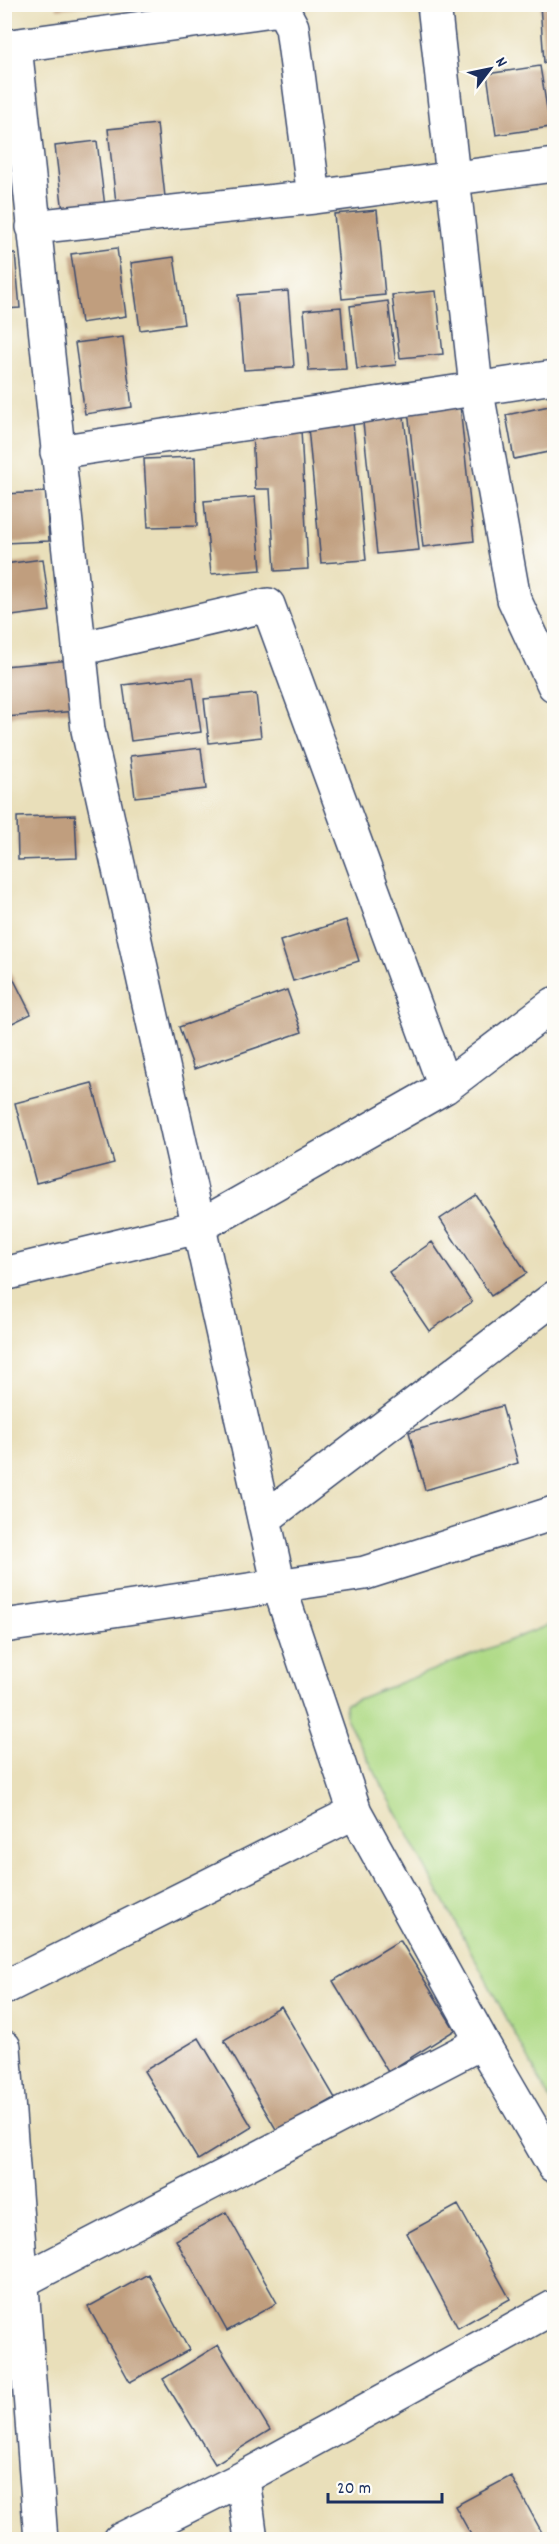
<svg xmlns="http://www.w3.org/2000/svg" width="559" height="2544" font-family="Dekko,sans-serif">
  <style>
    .green { fill: #afda86; stroke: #658472; stroke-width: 1.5 }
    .building { fill: #c09e7e }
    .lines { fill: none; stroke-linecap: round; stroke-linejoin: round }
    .minor-casing { stroke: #3a496c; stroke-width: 36 }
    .major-casing { stroke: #3a496c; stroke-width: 36 }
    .minor { stroke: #fff; stroke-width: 33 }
    .major { stroke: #fff; stroke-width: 33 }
  </style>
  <rect width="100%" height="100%" fill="#fdfcf7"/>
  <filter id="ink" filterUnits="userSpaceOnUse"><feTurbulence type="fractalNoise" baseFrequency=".0167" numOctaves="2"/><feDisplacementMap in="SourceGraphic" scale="12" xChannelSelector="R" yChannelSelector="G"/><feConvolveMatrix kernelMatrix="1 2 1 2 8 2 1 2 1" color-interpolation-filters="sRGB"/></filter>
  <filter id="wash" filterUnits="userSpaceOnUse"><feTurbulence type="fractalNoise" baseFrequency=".008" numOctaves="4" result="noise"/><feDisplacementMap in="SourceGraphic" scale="24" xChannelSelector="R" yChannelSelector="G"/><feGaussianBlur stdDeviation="1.35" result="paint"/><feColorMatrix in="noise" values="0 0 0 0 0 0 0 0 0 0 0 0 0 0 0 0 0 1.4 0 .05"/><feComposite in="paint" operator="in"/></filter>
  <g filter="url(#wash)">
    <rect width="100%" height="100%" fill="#e9dfba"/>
    <!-- green -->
    <path class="green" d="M549,1625L554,1633V2107L346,1718L345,1704Z"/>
    <g id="blocks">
      <!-- building -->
      <path class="building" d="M56,4H89V6L57,9Z
        M540,4H554V62L544,63Z
        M540,66L550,127L496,135L487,74Z
        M157,124L165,197L116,203L108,129Z
        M97,141L105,207L63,212L55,146Z
        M377,210L385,295L342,299L334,214Z
        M117,248L126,316L81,323L71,254Z
        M15,253L20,308L4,309V254Z
        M174,257L184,324L140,330L131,263Z
        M288,291L294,367L244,370L238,295Z
        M436,291L443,354L400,358L392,295Z
        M388,301L396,365L357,369L350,306Z
        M341,307L346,369L309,371L304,310Z
        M123,337L132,407L85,414L75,343Z
        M459,396L474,541L423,547L407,401Z
        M554,405V451L514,459L506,415Z
        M403,408L419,550L377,554L362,413Z
        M352,413L366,560L321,563L307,417Z
        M301,429L308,569L275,571L270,489H255L252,431Z
        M195,457L197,526L148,527L144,459Z
        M46,492L49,541L4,543V494Z
        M255,497L261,570L211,574L204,501Z
        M43,559L50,611L4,617V564Z
        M71,660L76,711L6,717L4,666Z
        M193,677L201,732L131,741L123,685Z
        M256,694L261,737L209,743L204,699Z
        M201,748L206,789L135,797L130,756Z
        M75,815L77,858L18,860L17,817Z
        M346,920L359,961L293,981L280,941Z
        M4,960L31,1014L4,1027Z
        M287,990L302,1032L194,1069L179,1027Z
        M92,1083L114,1163L36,1183L15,1103Z
        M476,1195L527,1273L491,1296L440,1219Z
        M432,1242L472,1302L429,1331L389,1272Z
        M502,1406L518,1463L425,1490L409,1432Z
        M400,1940L455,2030L388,2072L333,1981Z
        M281,2006L335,2098L277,2131L224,2040Z
        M199,2038L252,2127L198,2160L144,2071Z
        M458,2205L510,2299L458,2328L407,2233Z
        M226,2212L277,2303L227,2331L176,2240Z
        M148,2274L189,2350L130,2382L88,2307Z
        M218,2345L270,2430L215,2464L163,2379Z
        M511,2476L546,2540H474L455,2506Z"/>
    </g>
  </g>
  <g filter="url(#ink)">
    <use href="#blocks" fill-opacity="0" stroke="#3a496c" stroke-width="1.5"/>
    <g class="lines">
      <defs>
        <path id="minor" d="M434,4L476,387L514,599L554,685
          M15,46L88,730L279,1586L355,1812L482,2042L554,2166
          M4,47L273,10L284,12L292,27L314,197
          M33,227L314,197L554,165
          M57,452L554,377
          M79,649L268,605L445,1087
          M4,1274L198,1227L445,1087L554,1004
          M264,1519L554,1298
          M4,1988L355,1812
          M4,2047L41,2540
          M22,2281L482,2042
          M243,2478L251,2540
          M120,2540L243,2478L554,2307"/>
        <path id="major" d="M4,1626L365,1573L554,1513"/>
      </defs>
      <!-- minor casing -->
      <use href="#minor" class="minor-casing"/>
      <!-- major casing -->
      <use href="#major" class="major-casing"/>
      <!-- minor -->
      <use href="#minor" class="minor"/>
      <!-- major -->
      <use href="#major" class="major"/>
    </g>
  </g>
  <!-- margin -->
  <rect width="559" height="2544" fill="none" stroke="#fdfcf7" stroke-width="24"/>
  <!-- north arrow -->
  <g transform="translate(490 69) rotate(58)" stroke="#fdfcf7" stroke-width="4.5" paint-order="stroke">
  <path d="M0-4.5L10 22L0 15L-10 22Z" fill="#1b2f5e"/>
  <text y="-9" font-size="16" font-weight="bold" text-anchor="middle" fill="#1b2f5e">N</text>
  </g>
  <!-- scale -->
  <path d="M328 2493v9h114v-9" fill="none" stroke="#1b2f5e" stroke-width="3"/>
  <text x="337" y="2493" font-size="18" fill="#1b2f5e" stroke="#fdfcf7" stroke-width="4.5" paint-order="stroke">20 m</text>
</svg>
